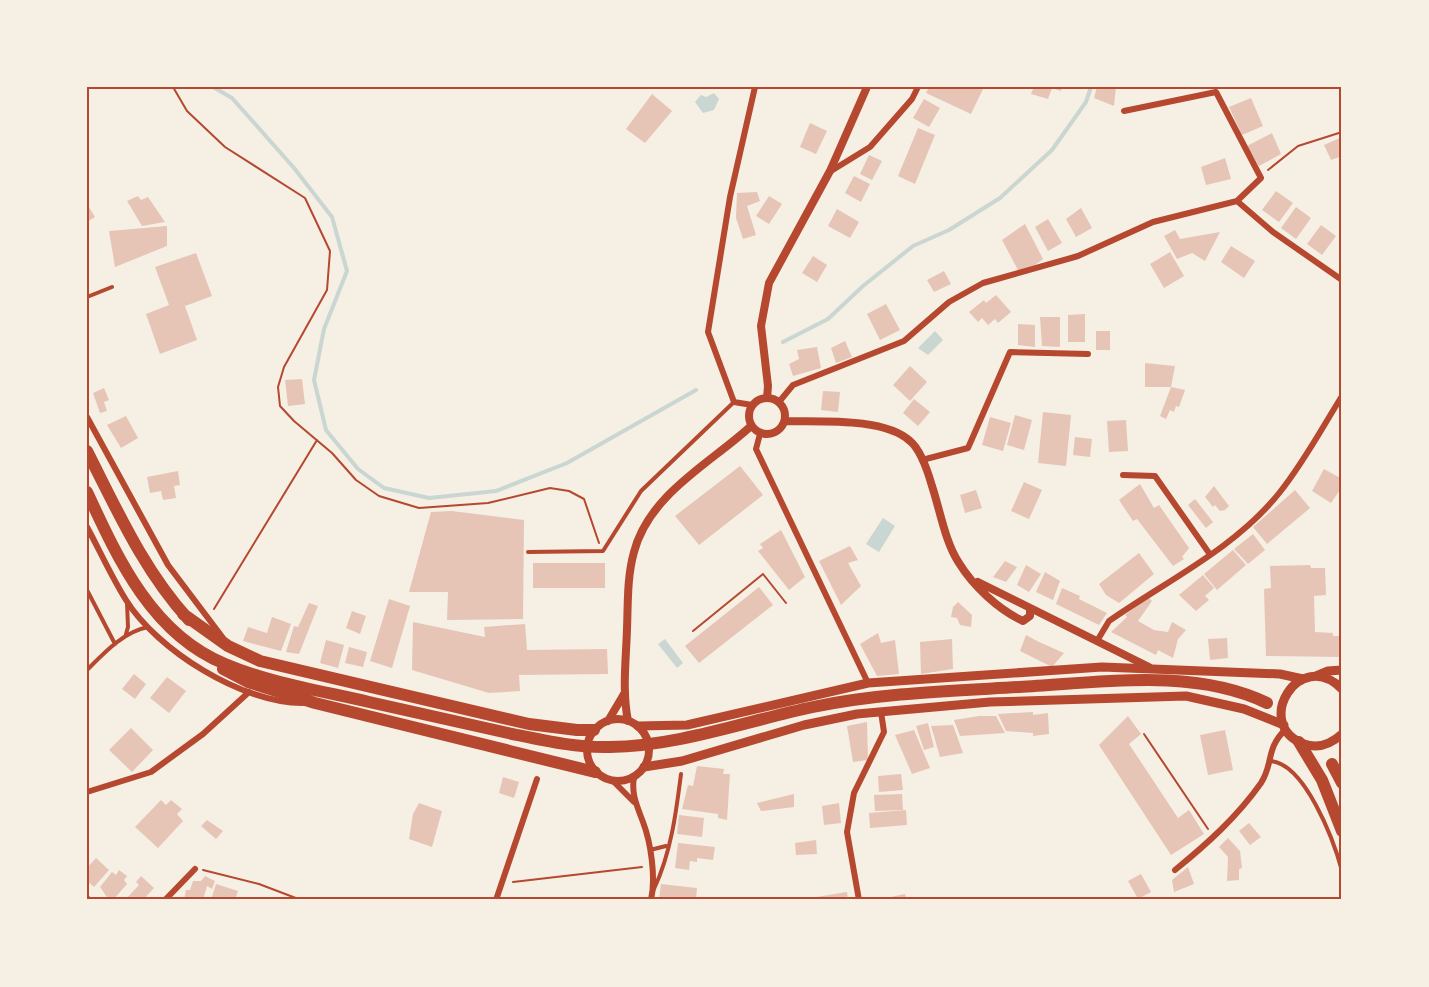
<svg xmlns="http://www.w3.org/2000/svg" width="1429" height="987" font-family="'Space Grotesk',sans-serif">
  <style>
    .water { fill: #c9d6d2 }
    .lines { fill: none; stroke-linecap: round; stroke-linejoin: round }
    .stream { stroke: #c9d6d2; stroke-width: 4 }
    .building { fill: #e6c5b7 }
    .path { stroke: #b5482f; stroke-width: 2 }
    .service { stroke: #b5482f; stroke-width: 4 }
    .minor { stroke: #b5482f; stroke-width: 6 }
    .tertiary { stroke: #b5482f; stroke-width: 8 }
    .secondary { stroke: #b5482f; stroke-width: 9 }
    .trunk { stroke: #b5482f; stroke-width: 12 }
    .neatline { fill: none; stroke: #b5482f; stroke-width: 2 }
  </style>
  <rect width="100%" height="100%" fill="#f6efe4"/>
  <!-- water -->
  <path class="water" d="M714,93L719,99L714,110L703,113L695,102L701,95L706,97Z
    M935,331L943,340L928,355L918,348Z
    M883,518L895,526L879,552L866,544Z
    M665,639L683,663L677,668L658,644Z"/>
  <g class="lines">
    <!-- stream -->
    <path class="stream" d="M213,87L232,98L294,168L332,217L347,271L324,329L314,380L326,430L358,469L384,488L429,498L496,491L567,463L696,390
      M783,342L828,319L863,286L913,246L949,230L1000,198L1052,150L1086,102L1091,87"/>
  </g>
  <!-- building -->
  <path class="building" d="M929,87H978L983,89L971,114L926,93Z
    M1034,87H1062L1061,91L1052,88L1048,99L1031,94Z
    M1097,87H1116L1114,106L1094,98Z
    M652,94L672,111L645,143L626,129Z
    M1251,98L1263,126L1242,135L1229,107Z
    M924,99L940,108L929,127L913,118Z
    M810,123L827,131L816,154L800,147Z
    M918,128L935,135L915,184L898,176Z
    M1272,133L1281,154L1259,166L1247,146Z
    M1342,137V156L1331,160L1324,145Z
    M869,155L882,161L872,180L860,174Z
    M1225,158L1231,179L1206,185L1201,167Z
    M854,176L870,184L861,202L845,193Z
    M1276,191L1293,203L1279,222L1262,210Z
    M757,192L760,201L747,206L756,235L743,239L736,218L737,193Z
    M138,196L141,200L148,197L165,222L142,226L127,201Z
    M769,196L782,204L769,224L756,216Z
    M87,204L95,217L87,222Z
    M1296,207L1311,218L1296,239L1281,228Z
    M1081,208L1092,228L1076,237L1066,219Z
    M837,209L859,222L850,238L828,226Z
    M1048,219L1062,243L1048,251L1035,227Z
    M1025,224L1043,259L1035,265L1018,270L1002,240Z
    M1321,225L1336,236L1322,255L1307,244Z
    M167,226V246L115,267L109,231Z
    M1175,230L1180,239L1220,232L1205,261L1192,253L1177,259L1164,236Z
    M1231,246L1255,261L1244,278L1221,262Z
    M1170,252L1184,276L1164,288L1150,264Z
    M196,253L212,296L185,306L197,340L160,354L146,314L169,305L155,267Z
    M813,256L827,265L817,282L802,273Z
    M944,271L951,284L934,292L927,280Z
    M996,295L1011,312L998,323L995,319L988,325L982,318L978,322L969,312L984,300L986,303Z
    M886,304L900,330L880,340L867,314Z
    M1085,314V342H1068V315Z
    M1040,317H1060V347L1042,346Z
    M1018,324L1035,325V347L1018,345Z
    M1096,331H1110V350H1096Z
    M845,341L852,357L836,363L831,348Z
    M817,347L821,368L793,376L789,364L799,359L797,350Z
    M1145,363L1175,366L1171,387H1145Z
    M910,366L927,382L910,401L893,385Z
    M302,379L305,404L288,406L285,380Z
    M1171,387L1185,390L1179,407L1176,406L1174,412L1170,410L1166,419L1160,416Z
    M104,388L109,400L104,402L107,411L100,413L93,393Z
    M823,391L840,392L838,412L821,410Z
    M914,399L930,412L918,426L903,413Z
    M1043,412L1071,415L1066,466L1038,463Z
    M1015,415L1032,420L1024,450L1007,445Z
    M126,416L138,438L121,448L107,425Z
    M990,417L1011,423L1003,451L982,445Z
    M1126,420L1128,451L1109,452L1107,421Z
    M1075,437L1092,439L1090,457L1073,455Z
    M740,466L763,495L699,545L675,516Z
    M1324,469L1342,479V487L1331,503L1312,491Z
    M178,471L180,485L174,486L176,498L163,500L161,491L150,493L147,477Z
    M1024,482L1042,490L1029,519L1011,511Z
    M1140,484L1154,508L1159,505L1189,548L1182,557L1184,559L1173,566L1137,519L1133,521L1119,500Z
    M1214,486L1229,506L1225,510L1220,511L1215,505L1213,507L1205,497Z
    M976,490L982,508L965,513L960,495Z
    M1295,490L1310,508L1267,544L1253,527Z
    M1195,499L1213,522L1206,528L1188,505Z
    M452,511L524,520L523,619L447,620L448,592H409L431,512Z
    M781,530L805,577L789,590L758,551L763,548L760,544Z
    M1253,534L1265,550L1248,564L1234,549Z
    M850,546L858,560L848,563L861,586L841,605L819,561Z
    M1233,550L1246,565L1217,590L1204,574Z
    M1139,553L1154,574L1119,603L1106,595L1099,584Z
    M1005,561L1017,567L1006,582L993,577Z
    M533,563H605V588H533Z
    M1026,565L1041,574L1029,592L1017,585Z
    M1310,565L1311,568H1325L1326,595L1314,596L1315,632L1333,633V636H1342V657L1266,656L1264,589L1271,588L1270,566Z
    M1045,572L1060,581L1053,600L1036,592Z
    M1203,575L1214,588L1205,596L1209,600L1196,611L1179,595Z
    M759,587L773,605L699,663L685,646Z
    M1062,588L1080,596L1079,599L1107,613L1099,625L1056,604Z
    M1148,597L1152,601L1138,621L1154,630L1168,632L1172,622L1186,630L1178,639L1173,658L1158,650L1156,655L1111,632L1127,617L1125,615Z
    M389,599L410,606L392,668L370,661Z
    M958,602L972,615L971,627L960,625L957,618L951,617L953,607Z
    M309,603L318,606L299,654L286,652L294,626L298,627Z
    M352,611L366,616L360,634L346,628Z
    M272,617L291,624L281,651L243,641L248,627L267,633Z
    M413,622L485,637L484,627L525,624L527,650L607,649L608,674L519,675L520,691L489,693L412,670Z
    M878,633L881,643L895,640L899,674L877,676L860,644Z
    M1026,635L1037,641L1064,653L1052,667L1020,651Z
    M1227,638L1228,658L1210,660L1208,639Z
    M952,639L953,669L921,674L920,642Z
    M326,640L344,645L338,668L320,663Z
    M349,647L367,652L363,667L345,663Z
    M134,674L146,684L135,699L122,689Z
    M167,677L186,691L169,713L150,698Z
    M1033,712V715L1048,713L1049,734L1033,736V733L1006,731L998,714Z
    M979,716H996L1005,733L960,736L954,720Z
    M1128,716L1141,734L1129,744L1178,818L1189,810L1204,834L1171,855L1099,745Z
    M867,722L868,760L853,762L847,726Z
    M928,723L934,747L924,750L916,726Z
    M953,725L963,753L940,757L931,726Z
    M131,728L153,750L132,772L109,750Z
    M914,730L930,768L912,774L895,735Z
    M1225,730L1233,770L1208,775L1200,735Z
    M697,766L724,769L723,774H730L727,820L718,818V814L682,809L688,785L693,786Z
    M901,774L903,790L879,792L878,776Z
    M503,777L519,782L514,798L499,793Z
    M794,794V807L761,811L757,803Z
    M902,794L903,810L875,811L874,795Z
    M161,800L166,805L171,800L182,809L177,814L183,821L158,848L135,827Z
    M419,803L442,811L432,847L409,839L413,814Z
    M839,803L841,823L824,825L822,806Z
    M906,810L907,825L870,828L869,813Z
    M679,815L704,818L702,837L677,834Z
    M207,820L223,831L216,839L201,826Z
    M1249,823L1261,837L1250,845L1239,831Z
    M1228,838L1240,851L1242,868L1239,869V880L1227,881L1228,857L1219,847Z
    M816,840L817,854L796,855L795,843Z
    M678,843L715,847L713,860L697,858V862L690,861L689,870L675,868Z
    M96,858L109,870L94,887L87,881V868Z
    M1188,867L1194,884L1174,892L1172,880Z
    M119,870L127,876L124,880L127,884L113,900H109L100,887L112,872L116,875Z
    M1141,874L1151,892L1138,899L1128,881Z
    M141,876L154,888L143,900H125L139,885L136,882Z
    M205,876L215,881L212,889L207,886L203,900H184L186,890H190L193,881H201Z
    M216,884L238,891L235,900H211Z
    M661,884L697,888L696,900H659Z
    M847,892L848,900H810V898Z
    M905,894L907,900H881V899Z"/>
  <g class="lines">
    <!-- path -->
    <path class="path" d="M173,87L187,111L225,147L305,198L330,251L327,290L284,367L278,387L280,406L294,421L332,453L356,480L379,496L419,508L488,503L550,488L569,491L584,499L599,543
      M1268,170L1298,146L1342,132
      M214,609L317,440
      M693,631L763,574L786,603
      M1144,734L1208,829
      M203,870L259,884L301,900
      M513,882L642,867"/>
    <!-- service -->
    <path class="service" d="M87,297L112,287
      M528,552L603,551L641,491L734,402
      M87,590L115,644
      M126,634L128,627L127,603
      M87,670C104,653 123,632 148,627
      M1270,761C1305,763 1334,841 1342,871
      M650,850L666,846
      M654,889C671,853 676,813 681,774"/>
    <!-- minor -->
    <path class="minor" d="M1124,111L1216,92L1261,178L1237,201
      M831,171L870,147L912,99L918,87
      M779,402L793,385L904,341L949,302L983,283L1078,256L1153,222L1237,201L1273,232L1342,280
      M752,405L734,402L708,332L730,197L755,87
      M87,417L168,565L223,638
      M760,434L756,449L868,683
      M922,460L968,448L1010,352L1088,354
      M1123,475L1155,476L1209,553
      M87,527C100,551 111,576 126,600C157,650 242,703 302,703
      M1097,641L1109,621C1166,581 1236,548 1280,492C1304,462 1322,428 1342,396
      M634,777C631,794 637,806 643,822C651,843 656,878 651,900
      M613,781L634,802
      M87,792L151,772L203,734L249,692
      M1175,870C1207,844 1237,817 1261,783C1274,763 1265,749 1286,729
      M87,898L89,900
      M165,900L195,869
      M496,900L537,779
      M859,900L847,832L854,793L884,732L881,712"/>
    <!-- tertiary -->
    <path class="tertiary" d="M749 416a18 18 0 1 1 36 0a18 18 0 1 1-36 0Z
      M767,398L768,386L761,326L769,283L830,171L867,87
      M785,421C819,422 884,417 910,441C921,450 928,472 932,486C940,510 945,542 959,563C973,586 999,610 1023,621L1030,616V609
      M978,582L1149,667
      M587 750a31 31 0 1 1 62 0a31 31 0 1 1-62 0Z
      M608,721L624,694
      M628,721C622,691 626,660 627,629C628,603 627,577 634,552C649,494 711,463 751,426"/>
    <!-- secondary -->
    <path class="secondary" d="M1316,676L1328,671L1342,670
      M1342,689C1299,646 1252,725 1304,744C1318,749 1331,744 1342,734
      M638,726L687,725L868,683L1102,667L1280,674L1303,679
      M644,767L682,761L804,725L857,714L990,702L1186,696L1244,709L1284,725"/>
    <!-- trunk -->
    <path class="trunk" d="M87,451C117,510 144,571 189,620
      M87,492C118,559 152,634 225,664C270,683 322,691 369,702C415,712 462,723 508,733C542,740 575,748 610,747C679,746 746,721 813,707C880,693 950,691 1019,687C1099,683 1192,667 1267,703
      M183,614L228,646L260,661L529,724L577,730H594
      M223,669L248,682L315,703L595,772
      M1299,742L1322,780L1342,831
      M1332,764L1342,783"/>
  </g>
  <!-- border -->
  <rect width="1429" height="987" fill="none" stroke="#f6efe4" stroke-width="177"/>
  <rect x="88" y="88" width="1252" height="810" class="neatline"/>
</svg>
